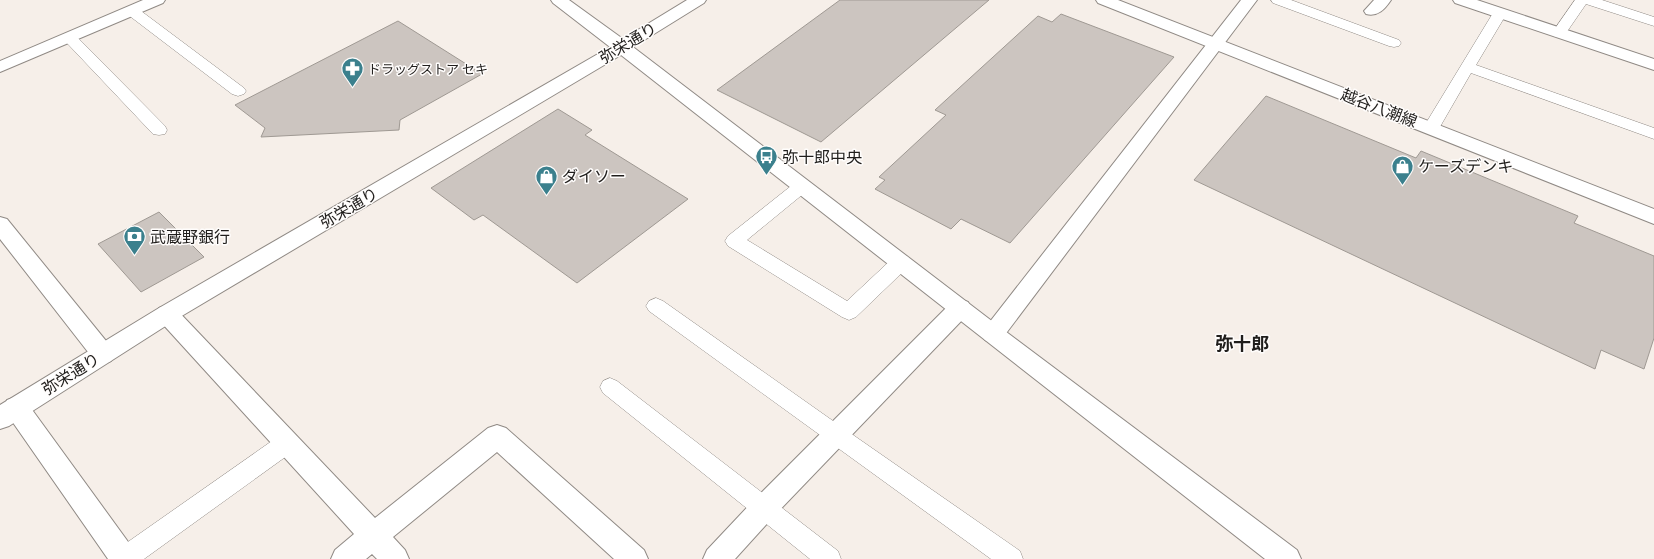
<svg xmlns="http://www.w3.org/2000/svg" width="1654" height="559" font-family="'Zilla Slab','Noto Sans JP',serif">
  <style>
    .building { fill: #ccc5c0; stroke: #9f9993 }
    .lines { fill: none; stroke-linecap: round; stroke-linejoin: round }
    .lane-casing { stroke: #908a85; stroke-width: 1 }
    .street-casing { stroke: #908a85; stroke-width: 2 }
    .secondary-casing { stroke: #908a85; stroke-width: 2 }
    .lane { fill: #fff; fill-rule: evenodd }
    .street { fill: #fff; fill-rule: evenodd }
    .secondary { fill: #fff; fill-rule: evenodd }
    .labels { text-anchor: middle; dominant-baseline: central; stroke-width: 3; stroke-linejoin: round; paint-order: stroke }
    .far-poi-label { font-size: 13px; fill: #201e1c; stroke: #fffdfc; text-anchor: start }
    .street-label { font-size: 16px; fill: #201e1c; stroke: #fffdfc }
    .poi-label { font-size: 16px; fill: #201e1c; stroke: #fffdfc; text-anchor: start }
    .quarter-label { font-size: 18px; font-weight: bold; fill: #201e1c; stroke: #fffdfc }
  </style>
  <rect width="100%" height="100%" fill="#f6efe9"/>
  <!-- building -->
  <path class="building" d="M840,0H989L821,142L717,90Z
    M1061,14L1174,57L1010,243L961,219L951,229L875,189L885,180L879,177L946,115L935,110L1038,16L1052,22Z
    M398,21L482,74L400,120L399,130L261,137L265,128L235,105Z
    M1266,96L1416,158L1421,151L1578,216L1574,223L1654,256V338L1644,369L1601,350L1595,369L1194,180Z
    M558,109L592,130L585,135L688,199L577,283L483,215L474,220L431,188Z
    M159,212L204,257L141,292L98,244Z"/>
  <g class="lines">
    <defs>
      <path id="lane" d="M1271,0H1291L1399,40L1401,43L1399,46L1394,47L1389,46L1273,3Z
        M1575,0H1602L1654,17V26L1586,4L1564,36L1559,37L1554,36L1552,33Z
        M132,7L137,8L244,88L246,91L244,94L238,96L232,94L127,14L125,11L127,8Z
        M1500,9L1505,10L1507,13L1476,65L1654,128V139L1471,73L1437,132L1431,133L1425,132L1423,128L1493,13L1495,10Z
        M70,34L75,35L165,126L167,130L165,134L159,135L153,134L65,41L63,38L65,35Z
        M802,180L808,182L811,186L808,190L747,240L847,301L894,257L901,255L908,257L910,262L908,267L856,317L849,320L842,317L728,246L725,241L728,236L796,182Z
        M656,298L663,301L843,428L1020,551L1023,559H991L649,311L646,306L649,301Z
        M610,378L617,381L838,551L841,559H810L603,393L600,387L603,381Z
        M287,433L295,436L298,443L295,450L144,559H112L115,551L279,436Z"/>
      <path id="street" d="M143,0H165L163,3L0,72V61Z
        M1241,0H1257L1001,340L993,343L985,340L981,334L985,328Z
        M1374,0H1391C1385,9 1378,17 1366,14L1364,11Z
        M1453,0H1477L1654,59V70L1455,3Z
        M0,217L7,219L111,347L115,354L111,361L103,364L95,361L0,239Z
        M960,299L968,302L971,308L968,314L773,517L735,559H703L707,550L755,499L952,302Z
        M167,305L175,308L375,518L488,428L497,425L506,428L644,550L648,559H614L497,452L393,537L405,550L409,559H377L372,554L366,559H331L335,550L354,534L159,320L156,314L159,308Z
        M16,397L25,400L134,550L138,559H108L7,414L4,407L7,400Z"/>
      <path id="secondary" d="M551,0H569L623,39L687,0H706L704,3L633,47L1001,328L1297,550L1301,559H1265L621,55L175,320L9,426L0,429V405L159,308L610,47L553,3Z
        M1096,0H1118L1654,209V224L1098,3Z"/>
    </defs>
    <!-- lane casing -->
    <use href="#lane" class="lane-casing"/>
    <!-- street casing -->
    <use href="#street" class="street-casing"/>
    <!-- secondary casing -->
    <use href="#secondary" class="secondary-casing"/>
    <!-- lane -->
    <use href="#lane" class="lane"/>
    <!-- street -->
    <use href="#street" class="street"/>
    <!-- secondary -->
    <use href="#secondary" class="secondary"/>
  </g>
  <!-- icons -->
  <defs>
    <symbol id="pharmacy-pin" viewBox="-11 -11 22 30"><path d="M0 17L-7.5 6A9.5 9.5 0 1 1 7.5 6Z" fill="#3b808d" stroke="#fffdfc"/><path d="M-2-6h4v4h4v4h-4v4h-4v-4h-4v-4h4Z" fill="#fff"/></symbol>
    <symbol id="bus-pin" viewBox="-11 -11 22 30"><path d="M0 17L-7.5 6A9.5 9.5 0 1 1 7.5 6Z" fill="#3b808d" stroke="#fffdfc"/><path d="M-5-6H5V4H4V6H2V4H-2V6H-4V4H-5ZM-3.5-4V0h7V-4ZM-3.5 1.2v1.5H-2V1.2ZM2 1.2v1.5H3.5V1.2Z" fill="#fff"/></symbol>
    <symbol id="shop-pin" viewBox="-11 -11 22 30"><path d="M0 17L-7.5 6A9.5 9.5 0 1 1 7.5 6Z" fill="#3b808d" stroke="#fffdfc"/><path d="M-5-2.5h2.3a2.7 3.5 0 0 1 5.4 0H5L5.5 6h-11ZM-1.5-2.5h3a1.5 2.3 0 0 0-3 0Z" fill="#fff"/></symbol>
    <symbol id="bank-pin" viewBox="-11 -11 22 30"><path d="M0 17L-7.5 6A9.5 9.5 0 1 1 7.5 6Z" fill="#3b808d" stroke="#fffdfc"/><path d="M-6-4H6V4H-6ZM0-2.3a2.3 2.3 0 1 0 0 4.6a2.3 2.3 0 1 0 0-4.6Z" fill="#fff"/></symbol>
  </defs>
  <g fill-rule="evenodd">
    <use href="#pharmacy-pin" x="340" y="56" width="25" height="34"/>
    <use href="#bus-pin" x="754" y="144" width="25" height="34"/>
    <use href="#shop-pin" x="1390" y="154" width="25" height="34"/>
    <use href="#shop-pin" x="534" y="164" width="25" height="34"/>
    <use href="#bank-pin" x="122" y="224" width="25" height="34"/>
  </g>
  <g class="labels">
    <!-- far-poi labels -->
    <g class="far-poi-label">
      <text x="368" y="69">ドラッグストア セキ</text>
    </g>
    <!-- street labels -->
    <g class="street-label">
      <text transform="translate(628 43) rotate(-31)">弥栄通り</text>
      <text transform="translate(1379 108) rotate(21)">越谷八潮線</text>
      <text transform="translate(349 208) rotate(-30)">弥栄通り</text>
      <text transform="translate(71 374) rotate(-32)">弥栄通り</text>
    </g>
    <!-- poi labels -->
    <g class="poi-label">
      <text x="782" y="157">弥十郎中央</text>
      <text x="1418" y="166">ケーズデンキ</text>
      <text x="562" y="176">ダイソー</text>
      <text x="150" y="237">武蔵野銀行</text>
    </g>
    <!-- quarter labels -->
    <g class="quarter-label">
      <text x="1242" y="344">弥十郎</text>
    </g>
  </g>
</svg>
